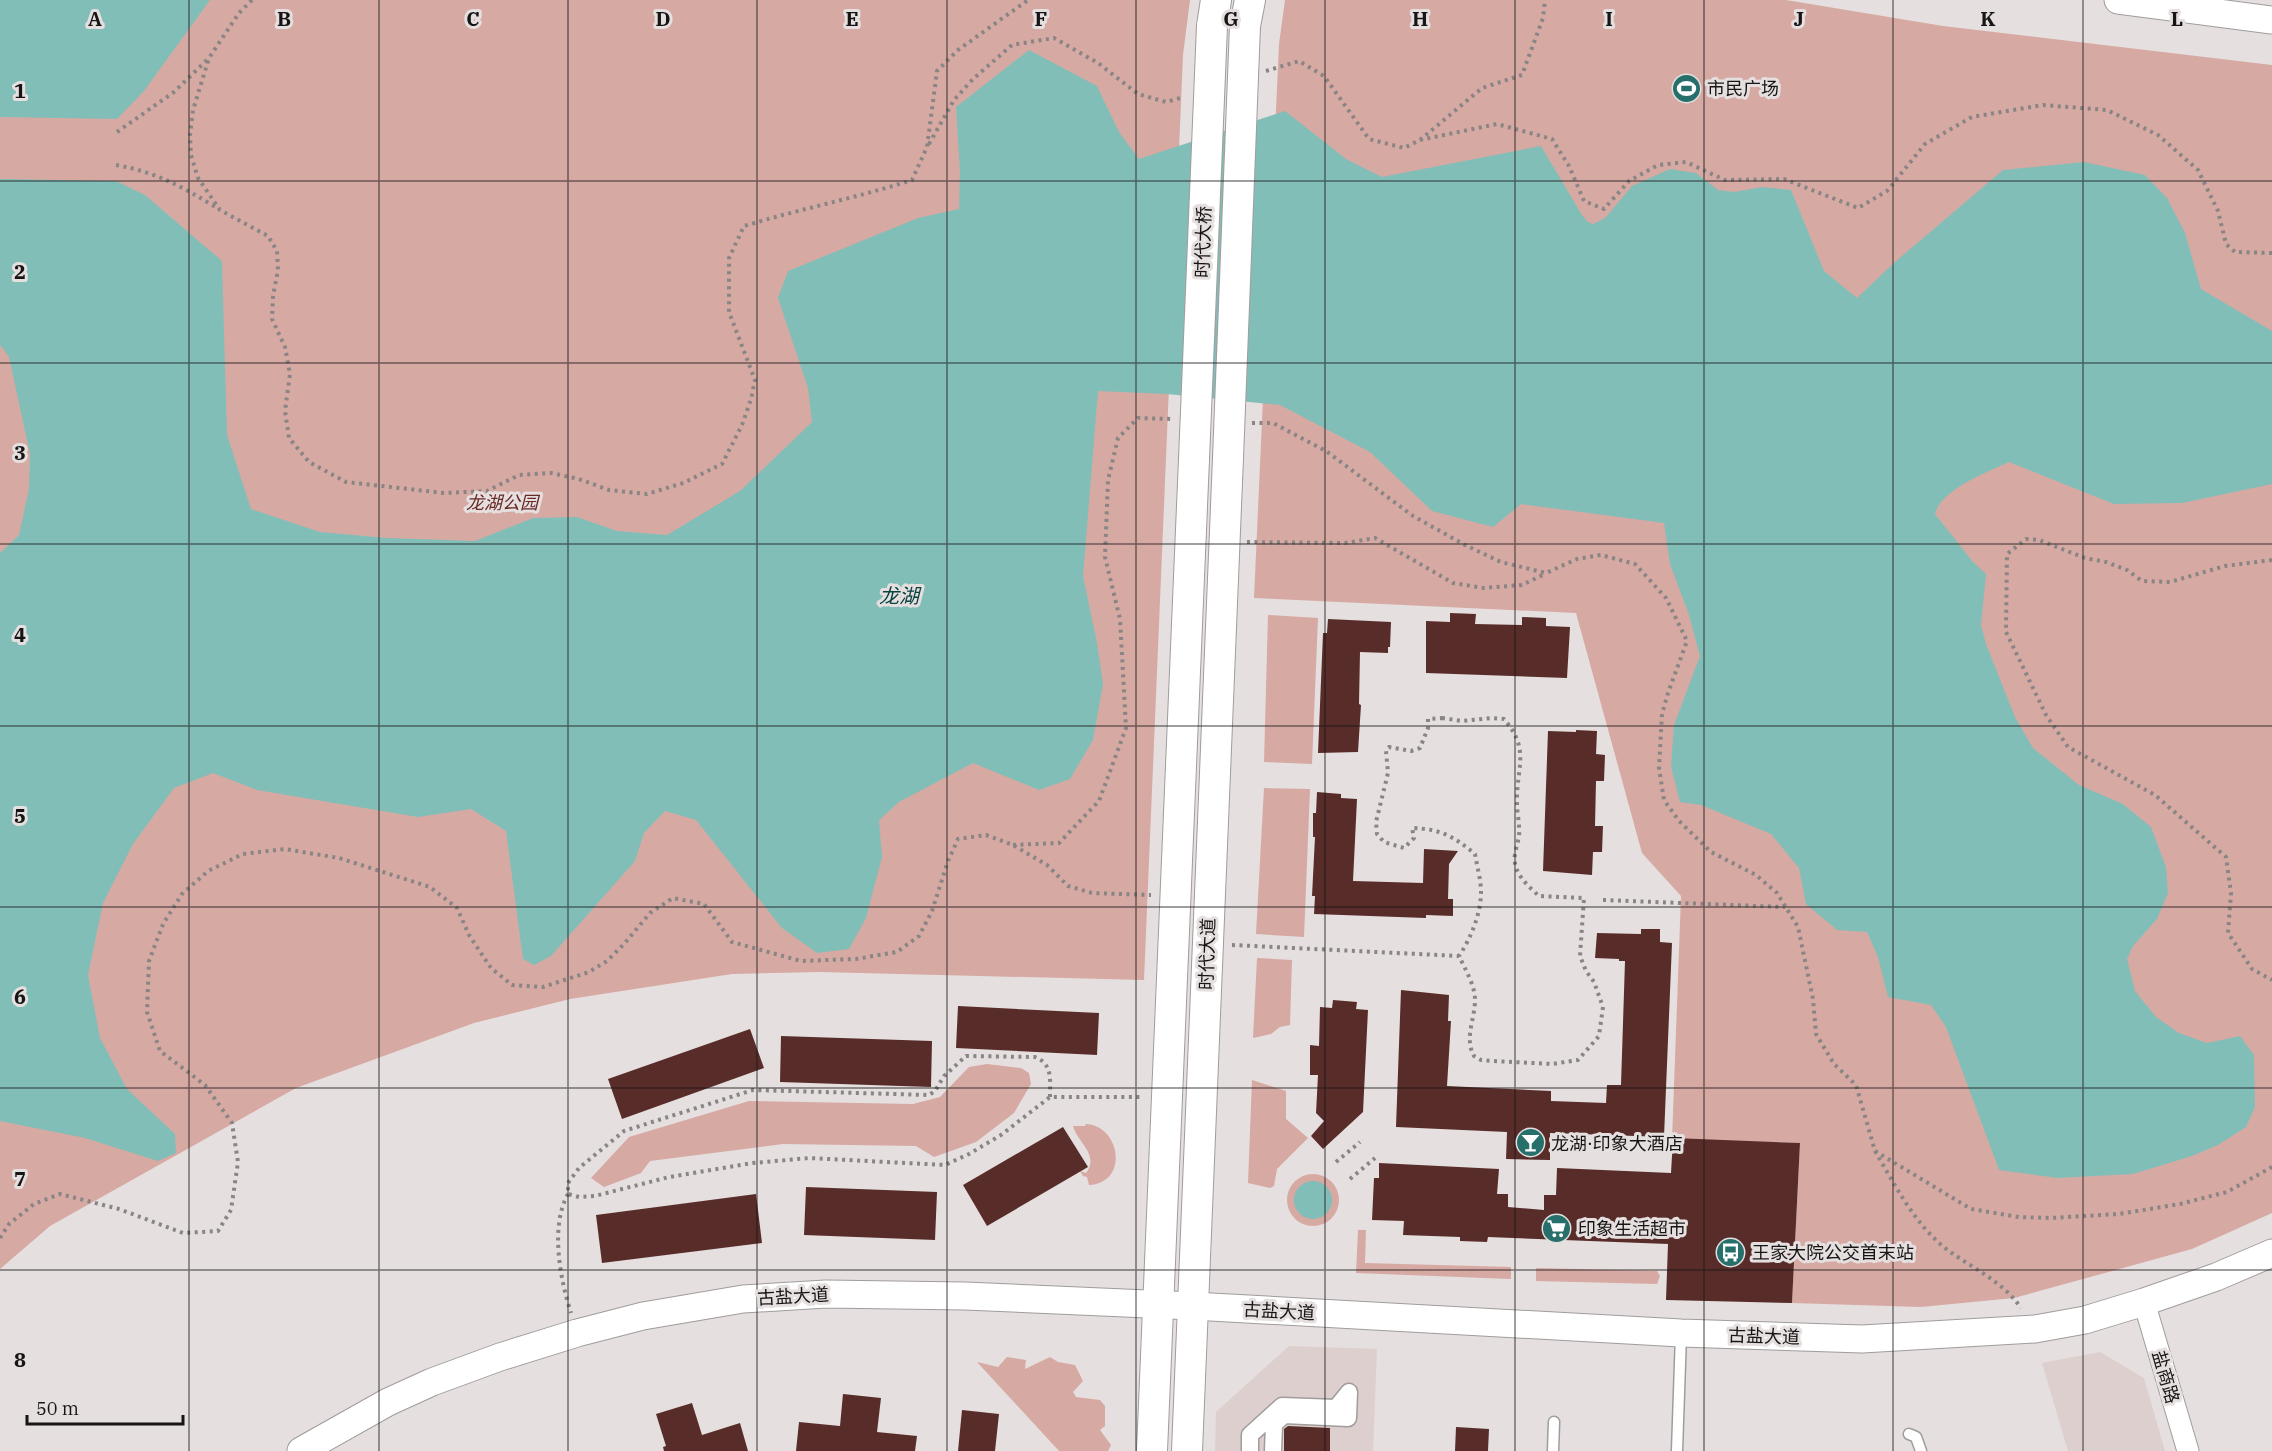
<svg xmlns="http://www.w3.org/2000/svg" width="2272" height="1451" font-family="'IBM Plex Serif','Noto Sans SC',serif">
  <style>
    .built { fill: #ddcfcd }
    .green { fill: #d7a9a3 }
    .water { fill: #82beb8 }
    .building { fill: #582d29 }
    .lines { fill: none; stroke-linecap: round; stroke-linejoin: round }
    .service-casing { stroke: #a19c9c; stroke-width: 13 }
    .pedestrian-casing { stroke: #a19c9c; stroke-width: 19 }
    .minor-casing { stroke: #a19c9c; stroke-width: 23 }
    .tertiary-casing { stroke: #a19c9c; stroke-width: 29 }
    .secondary-casing { stroke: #a19c9c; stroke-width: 32 }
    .path { stroke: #898585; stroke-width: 4; stroke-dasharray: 3 4.5; stroke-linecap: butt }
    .service { stroke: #fff; stroke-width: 10 }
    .pedestrian { stroke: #fff; stroke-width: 16 }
    .minor { stroke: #fff; stroke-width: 21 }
    .tertiary { stroke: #fff; stroke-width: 27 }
    .secondary { stroke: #fff; stroke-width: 30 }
    .secondary-bridge-casing { stroke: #a19c9c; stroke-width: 32; stroke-linecap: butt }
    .secondary-bridge { stroke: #fff; stroke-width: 30 }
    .grid { fill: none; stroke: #161414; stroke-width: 1.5; stroke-opacity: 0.55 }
    .labels { text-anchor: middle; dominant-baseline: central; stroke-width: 6; stroke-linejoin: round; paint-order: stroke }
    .poi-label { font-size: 18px; fill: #161414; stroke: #e5dfdf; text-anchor: start }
    .street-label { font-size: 18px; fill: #161414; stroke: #e5dfdf }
    .park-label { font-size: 18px; font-style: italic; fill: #682823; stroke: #e5dfdf }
    .water-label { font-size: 20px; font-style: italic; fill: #09423f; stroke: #e5dfdf }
    .grid-label { font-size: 20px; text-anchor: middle; font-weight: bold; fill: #161414; stroke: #e5dfdf; stroke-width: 6; stroke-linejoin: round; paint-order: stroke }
  </style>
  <rect width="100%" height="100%" fill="#e5dfdf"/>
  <!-- built -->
  <path class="built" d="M1289,1346L1377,1349L1373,1451H1215L1216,1412Z
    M2100,1352L2144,1378L2165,1451H2068L2042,1363Z"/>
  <!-- green -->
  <path class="green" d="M0,0H1190L1183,55L1144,980L820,972L732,974L570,999L474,1023L296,1088L50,1226L0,1269Z
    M1285,0H1786L1943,26L2272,65V1213L2192,1249L2014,1298L1921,1307L1792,1303L1800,1143L1672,1140L1681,896L1642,853L1576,613L1254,598L1279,44Z
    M1268,615L1318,618L1312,764L1264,762Z
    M1264,788L1310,789L1304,937L1256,934Z
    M1257,958L1292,960L1290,1025L1280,1027L1271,1034L1253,1038Z
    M987,1064L1021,1068L1029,1073L1031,1084L1014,1113L976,1142L934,1157L916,1146L783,1144L650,1161L641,1173L604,1187L591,1178L629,1137L749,1101L913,1104L940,1097L969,1067Z
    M1252,1080L1286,1091V1119L1308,1138L1277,1169L1274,1186L1270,1188L1248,1183Z
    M1086,1124C1121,1126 1129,1183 1089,1185L1087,1177L1083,1176L1080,1171L1086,1173C1100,1155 1077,1142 1073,1126H1085Z
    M1287 1200a26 26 0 1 1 52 0a26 26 0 1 1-52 0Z
    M1358,1230H1366L1365,1263L1511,1267V1279L1356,1273Z
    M1536,1268L1657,1271L1660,1276L1657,1284L1536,1281Z
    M1007,1357L1026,1360L1025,1369L1050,1357L1058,1362L1075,1365L1083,1381L1073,1392L1076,1397L1100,1400L1105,1406V1426L1100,1430L1111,1445L1108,1451H1059L977,1362L998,1367Z"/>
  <!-- water -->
  <path class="water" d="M0,0H210L144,91L117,119L0,117Z
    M1029,50L1097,86L1119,132L1139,159L1285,111L1346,159L1382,177L1541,146L1582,215L1588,222L1593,224L1605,218L1632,186L1670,169L1696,173L1718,190L1734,192L1762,187L1791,190L1824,271L1857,298L1895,262L2003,170L2084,162L2145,175L2167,198L2185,233L2201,289L2272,331V484L2182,503L2114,504L2009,462C1988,472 1941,489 1935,514L1973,562L1986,574L1981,625L1986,644L2015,717L2033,748L2079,785L2123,804L2151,827L2166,867L2168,893L2157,919L2133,946L2127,959L2135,991L2156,1017L2179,1033L2207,1043L2240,1036L2254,1055L2255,1107L2246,1127L2218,1145L2192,1156L2133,1174L2057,1178L1999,1170L1946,1027L1931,1005L1888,997L1878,957L1867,932L1837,930L1806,904L1799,868L1771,834L1701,805L1680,802L1671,766L1674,725L1700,656L1689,615L1670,564L1664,523L1521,504L1493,527L1432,511L1370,452L1280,405L1167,394L1098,391L1083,576L1097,643L1103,684L1093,740L1070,779L1039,790L973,763L899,802L879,820L882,857L866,918L849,949L817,953L782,928L696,820L665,811L644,833L635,861L551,956L534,965L523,959L506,831L471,809L418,817L257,790L213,773L174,788L133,844L103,903L88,975L100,1038L127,1089L175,1134L176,1153L158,1161L85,1138L0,1121V553L19,535L29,489L30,454L9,357L0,345V179L116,181L145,195L222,261L227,435L251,509L320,532L387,538L475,541L533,518L577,517L617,531L667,535L740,491L812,422L808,388L778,298L788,271L918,218L959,209L960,172L956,107Z
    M1294 1200a19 19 0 1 1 38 0a19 19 0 1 1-38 0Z"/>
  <!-- building -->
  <path class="building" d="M1450,613L1476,614L1475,624L1522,625V617L1546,618V626L1570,627L1567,678L1426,673V621L1450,622Z
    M1328,619L1391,622L1390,647H1388V653L1360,652L1359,704L1361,705L1358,752L1318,753L1323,633H1327Z
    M1576,730L1597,731L1596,754L1605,755L1604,781H1596L1595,826H1603L1602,852H1593L1592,875L1543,871L1548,731L1576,732Z
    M1317,792L1341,794V798L1357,799L1353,881L1423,883L1424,849L1458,851L1449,864L1448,899H1453V916L1426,915V918L1314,914L1315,896H1312L1315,837H1313V813H1316Z
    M1641,929H1660V942L1672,943L1664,1137L1550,1133V1160L1506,1159L1507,1132L1396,1127L1401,990L1449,995L1448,1021H1451L1447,1086L1551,1091V1101L1606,1103L1607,1085H1621L1625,961H1619V959L1595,958L1597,933L1641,934Z
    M1333,1000L1357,1002L1356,1009L1368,1010L1363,1112L1323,1149L1311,1136L1324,1121L1316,1113L1318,1075H1310V1045L1319,1046L1320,1007L1332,1008Z
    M958,1006L1099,1013L1097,1055L956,1048Z
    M750,1029L764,1068L622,1119L608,1079Z
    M781,1036L932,1041L931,1087L780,1082Z
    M1063,1127L1088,1167L987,1226L963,1185Z
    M1673,1138L1800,1143L1792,1303L1666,1300L1668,1244L1488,1237L1487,1242L1460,1241V1237L1403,1235L1404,1221L1372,1220L1374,1178H1379V1163L1499,1169L1497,1194H1508V1207L1544,1210V1195H1556L1557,1168L1671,1173Z
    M806,1187L937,1192L935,1240L804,1235Z
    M756,1194L762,1243L602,1263L596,1215Z
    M843,1394L881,1398L877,1432L917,1436L915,1451H796L799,1422L840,1426Z
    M692,1403L702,1435L740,1423L748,1451H664L663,1447L666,1446L656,1414Z
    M962,1410L999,1414L995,1451H958Z
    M1288,1426L1330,1428V1451H1284V1429Z
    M1456,1427L1489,1429L1488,1451H1455Z"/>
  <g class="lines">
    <defs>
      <path id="service" d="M1909,1434L1916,1437L1921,1451
        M1553,1451L1554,1422
        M1677,1451L1681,1334"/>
      <path id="pedestrian" d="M1250,1451V1435L1282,1406L1336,1408L1349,1392L1348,1418L1284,1415L1274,1424L1273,1451"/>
      <path id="minor" d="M2144,1302L2188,1451"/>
      <path id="tertiary" d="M2118,0L2272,20
        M301,1451L388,1402L432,1382L500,1357L577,1333L643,1316L743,1299L826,1294L965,1296L1193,1306L1681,1333L1862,1339L2035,1329L2085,1320L2144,1302L2216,1277L2272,1253"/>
      <path id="secondary" d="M1212,26L1216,0
        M1245,26L1250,0
        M1152,1451L1194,459
        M1187,1451L1228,458"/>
    </defs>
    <!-- service casing -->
    <use href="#service" class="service-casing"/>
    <!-- pedestrian casing -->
    <use href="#pedestrian" class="pedestrian-casing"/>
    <!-- minor casing -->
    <use href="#minor" class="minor-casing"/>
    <!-- tertiary casing -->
    <use href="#tertiary" class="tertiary-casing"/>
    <!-- secondary casing -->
    <use href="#secondary" class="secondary-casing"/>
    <!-- path -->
    <path class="path" d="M252,0L239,13L209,58L193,110L190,135L191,155L198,178L220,210L268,236L277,251L278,270L273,296L272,319L285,347L290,374L285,411L289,438L309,462L346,482L444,493L487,491L519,475L551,473L579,479L609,490L647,494L683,483L722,464L742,425L751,399L755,380L729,312V258L744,226C800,209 856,198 912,180L927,147L937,71L958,50L1028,0
      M1266,71L1299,61L1324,76L1369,139L1404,148L1420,140L1482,88L1522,75L1543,18L1545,0
      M117,132L174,92L209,58
      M1420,140L1497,124L1552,139L1569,166L1584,201L1604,209L1629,181L1658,165L1686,162L1725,180L1784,179L1858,208L1887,191L1925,144L1972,117L2043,105L2107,110L2158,135L2198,170L2218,211L2226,244L2235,252L2272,253
      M929,144L954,100L973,79L1012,45L1054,38L1098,63L1138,94L1166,102L1184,97
      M116,165C156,172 183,187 217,208
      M1252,423H1273L1326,451L1413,516L1465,545L1501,562L1546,573L1577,559L1601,555L1635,564L1666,598L1687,641L1668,693L1662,714L1659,768L1664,800L1679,821L1711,852L1756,875L1777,893L1798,927L1813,999L1816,1034L1834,1064L1856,1085L1875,1151L1971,1209L2019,1217L2050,1218L2119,1214L2180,1204L2227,1192L2272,1167
      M1247,542L1345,543L1375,538L1453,583L1484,588L1522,585L1545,574
      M2272,560L2225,566L2170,582L2142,581L2127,570L2106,562L2085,558L2039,540L2026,539L2007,554L2006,632L2046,715L2068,747L2155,795L2226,857L2231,893L2228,933L2252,969L2272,980
      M1442,718L1462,721L1491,718L1504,719C1531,750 1516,768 1517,803C1517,813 1520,825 1519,836C1518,842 1516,848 1515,854C1512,872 1527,885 1539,896L1584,898L1580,956L1586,971L1594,982L1603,1007L1599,1036L1578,1060L1552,1064L1493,1061L1481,1060L1474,1056C1464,1038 1475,1019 1475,1000C1475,985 1465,969 1459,956C1471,938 1481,913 1481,892C1481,880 1477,866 1475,854C1453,836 1441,829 1412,828L1414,838L1404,848L1384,842L1377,834L1376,822L1388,773L1386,751L1389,747L1411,751L1420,748L1428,728V719Z
      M1013,845L1059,843L1099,801L1126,728L1120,619L1105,557L1108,480L1118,438L1138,418L1172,419
      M1603,900L1785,907
      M1232,945L1459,956
      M1050,1097C1050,1080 1053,1064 1035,1057L966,1056L944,1076L935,1091L929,1095L753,1090L624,1131L579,1168L568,1183V1194L579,1197L595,1196L669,1177L753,1163L809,1158L945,1165L969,1154L1001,1135L1050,1097H1142
      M1875,1151C1895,1185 1914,1223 1945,1248C1971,1268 2002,1280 2021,1308
      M1336,1162L1360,1142
      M1350,1179L1375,1158
      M568,1194C550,1226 560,1279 571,1313
      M0,1238L9,1224L34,1204L60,1194L119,1209L183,1233L218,1231L231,1210L238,1162L232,1123L205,1085L160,1051L147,1012L149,961L163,924L182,894L208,871L243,854L285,849L339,858L430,887L457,908L469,935L491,968L512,985L543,987L589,972L607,961L624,944L650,913L673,898L704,904L732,942L801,961L856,959L897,952L919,936L932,911L948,861L958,839L986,835L1013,845L1047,865L1068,886L1092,893L1151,895"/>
    <!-- service -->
    <use href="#service" class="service"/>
    <!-- pedestrian -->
    <use href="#pedestrian" class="pedestrian"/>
    <!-- minor -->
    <use href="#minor" class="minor"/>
    <!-- tertiary -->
    <use href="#tertiary" class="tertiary"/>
    <!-- secondary -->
    <use href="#secondary" class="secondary"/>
    <defs>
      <path id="secondary-bridge" d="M1228,458L1245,26
        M1194,459L1212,26"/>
    </defs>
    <!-- secondary-bridge casing -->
    <use href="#secondary-bridge" class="secondary-bridge-casing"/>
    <!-- secondary-bridge -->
    <use href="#secondary-bridge" class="secondary-bridge"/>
  </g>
  <!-- grid -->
  <path class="grid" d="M189,0V1451M379,0V1451M568,0V1451M757,0V1451M947,0V1451M1136,0V1451M1325,0V1451M1515,0V1451M1704,0V1451M1893,0V1451M2083,0V1451M0,181H2272M0,363H2272M0,544H2272M0,726H2272M0,907H2272M0,1088H2272M0,1270H2272"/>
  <!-- icons -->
  <defs>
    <symbol id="stadium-disc" viewBox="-11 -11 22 22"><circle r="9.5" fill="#266f6a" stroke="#e5dfdf"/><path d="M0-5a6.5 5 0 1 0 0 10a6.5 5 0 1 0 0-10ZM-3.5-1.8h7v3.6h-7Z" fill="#fff"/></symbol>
    <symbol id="bar-disc" viewBox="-11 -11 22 22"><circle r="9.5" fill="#266f6a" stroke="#e5dfdf"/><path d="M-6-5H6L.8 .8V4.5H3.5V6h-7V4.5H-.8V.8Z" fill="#fff"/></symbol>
    <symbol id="supermarket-disc" viewBox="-11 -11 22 22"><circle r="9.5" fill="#266f6a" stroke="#e5dfdf"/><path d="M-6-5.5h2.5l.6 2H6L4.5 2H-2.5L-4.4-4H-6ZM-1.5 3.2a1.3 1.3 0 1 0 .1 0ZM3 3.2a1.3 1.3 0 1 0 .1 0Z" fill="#fff"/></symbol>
    <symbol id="bus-disc" viewBox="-11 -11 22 22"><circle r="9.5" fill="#266f6a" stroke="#e5dfdf"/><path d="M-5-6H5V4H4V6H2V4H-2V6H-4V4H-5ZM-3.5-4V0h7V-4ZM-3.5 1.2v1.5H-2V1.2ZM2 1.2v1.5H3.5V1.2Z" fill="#fff"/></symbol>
  </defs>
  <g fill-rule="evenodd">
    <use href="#stadium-disc" x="1670" y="72" width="33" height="33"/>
    <use href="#bar-disc" x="1514" y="1126" width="33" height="33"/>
    <use href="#supermarket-disc" x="1540" y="1212" width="33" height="33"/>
    <use href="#bus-disc" x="1714" y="1236" width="33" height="33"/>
  </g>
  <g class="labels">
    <!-- poi labels -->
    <g class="poi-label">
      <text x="1707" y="88">市民广场</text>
      <text x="1551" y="1143">龙湖·印象大酒店</text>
      <text x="1578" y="1228">印象生活超市</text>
      <text x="1752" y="1252">王家大院公交首末站</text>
    </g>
    <!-- street labels -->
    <g class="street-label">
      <text transform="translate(1203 242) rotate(-88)">时代大桥</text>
      <text transform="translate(1207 954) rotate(-88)">时代大道</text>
      <text transform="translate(793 1296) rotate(-3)">古盐大道</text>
      <text transform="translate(1279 1311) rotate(3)">古盐大道</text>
      <text transform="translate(1764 1336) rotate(2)">古盐大道</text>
      <text transform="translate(2166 1377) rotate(74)">盐商路</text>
    </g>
    <!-- park labels -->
    <g class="park-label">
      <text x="502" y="502">龙湖公园</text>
    </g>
    <!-- water labels -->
    <g class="water-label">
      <text x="899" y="595">龙湖</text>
    </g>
  </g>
  <g class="grid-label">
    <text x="95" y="26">A</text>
    <text x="284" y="26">B</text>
    <text x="473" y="26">C</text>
    <text x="663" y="26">D</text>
    <text x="852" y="26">E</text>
    <text x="1041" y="26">F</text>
    <text x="1231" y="26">G</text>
    <text x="1420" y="26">H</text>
    <text x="1609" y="26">I</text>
    <text x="1799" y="26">J</text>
    <text x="1988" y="26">K</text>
    <text x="2177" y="26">L</text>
    <text x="20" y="98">1</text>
    <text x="20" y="279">2</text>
    <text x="20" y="460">3</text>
    <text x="20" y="642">4</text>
    <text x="20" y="823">5</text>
    <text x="20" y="1004">6</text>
    <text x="20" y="1186">7</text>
    <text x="20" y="1367">8</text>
  </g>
  <!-- scale -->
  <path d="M27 1415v9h156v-9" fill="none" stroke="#161414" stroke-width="3"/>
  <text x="36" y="1415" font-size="18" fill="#161414" stroke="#e5dfdf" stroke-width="4.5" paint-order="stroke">50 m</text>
</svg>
